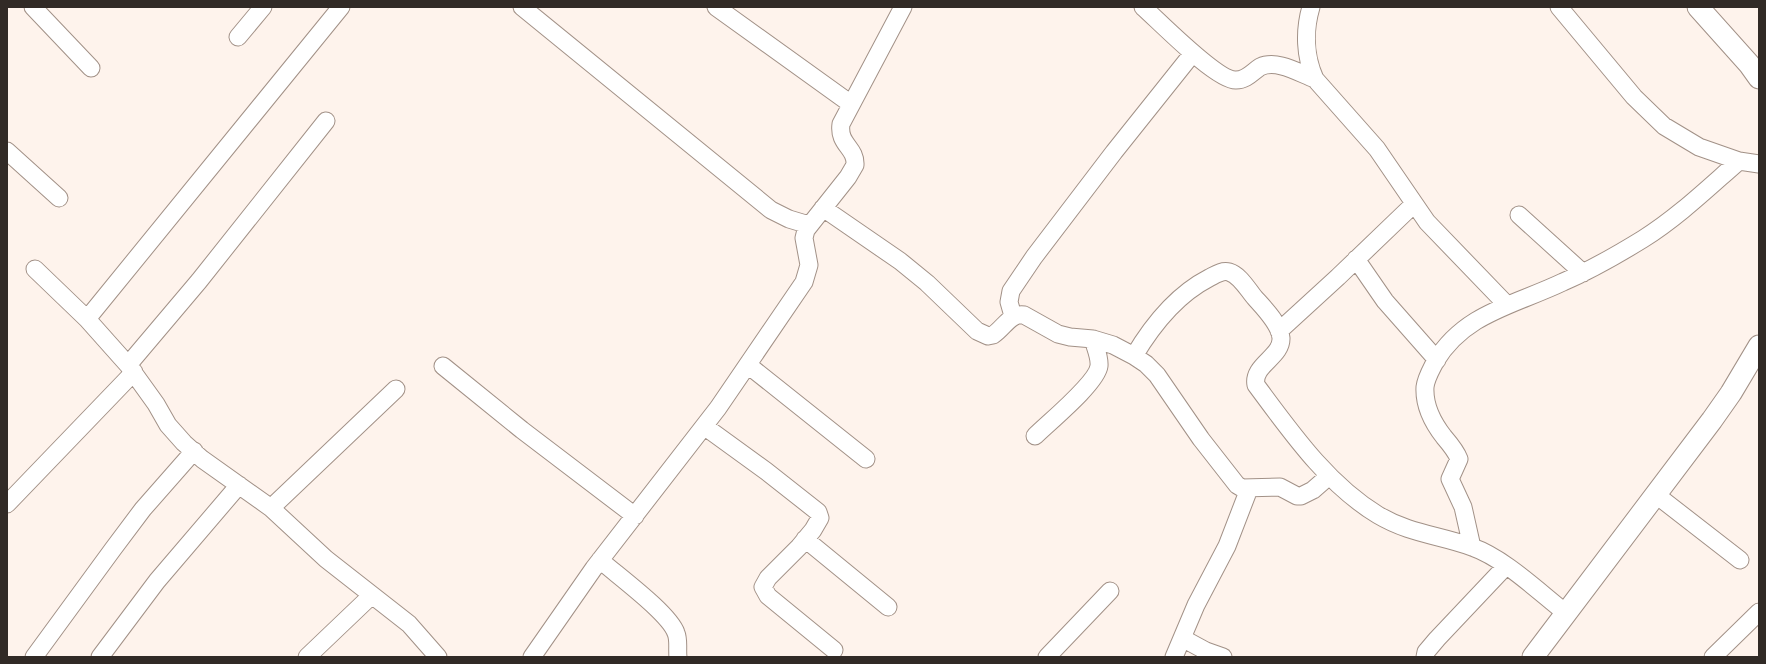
<svg xmlns="http://www.w3.org/2000/svg" width="1766" height="664" font-family="'Golos Text',sans-serif">
  <style>
    .lines { fill: none; stroke-linecap: round; stroke-linejoin: round }
    .minor-casing { stroke: #a29187; stroke-width: 19 }
    .major-casing { stroke: #a29187; stroke-width: 23 }
    .minor { stroke: #fff; stroke-width: 17 }
    .major { stroke: #fff; stroke-width: 21 }
  </style>
  <rect width="100%" height="100%" fill="#fef3ec"/>
  <g class="lines">
    <defs>
      <path id="minor" d="M33,7L91,68
        M341,7L87,319L128,365L156,404L168,425L184,443L202,459L271,508L326,559L409,624L438,657
        M522,7L771,210L789,219L809,225
        M716,7L851,104
        M1143,7C1159,21 1217,81 1236,80C1247,80 1252,72 1260,67C1277,59 1299,73 1315,79
        M1311,7C1304,31 1305,57 1315,79L1377,149L1427,222L1507,305
        M1559,7L1634,97L1664,126L1699,147L1739,161L1759,164
        M238,37L263,7
        M7,151L59,198
        M823,208L900,261L927,283L977,331L988,336L993,335C1004,328 1010,313 1024,315L1058,334L1070,337L1093,339L1113,345L1134,356L1146,364L1157,375L1201,439L1237,485L1242,488L1280,487L1297,496H1301L1313,490L1329,476
        M1519,215L1583,273
        M1356,259L1385,301L1437,360
        M35,269L87,319
        M1013,316L1009,302L1011,291L1034,257L1114,152L1193,53
        M1279,331L1338,277L1414,204
        M1134,356C1153,324 1176,295 1209,278C1215,275 1222,270 1229,272C1240,275 1248,290 1255,298C1264,308 1280,324 1281,338C1282,357 1252,365 1256,385C1291,432 1327,484 1378,515C1410,534 1439,535 1472,547C1504,558 1539,592 1566,613
        M128,365L199,281L326,121
        M748,365L866,459
        M443,366L522,430L635,516
        M704,426L766,471L818,512L820,518L813,530L799,547L768,578L763,587L768,596L834,650
        M1035,436C1048,423 1097,383 1099,366C1100,357 1095,347 1093,339
        M1655,494L1740,560
        M7,504L134,372
        M271,508L396,389
        M805,539L888,607
        M1472,547L1463,507L1450,479L1459,459C1456,451 1450,444 1444,437C1433,423 1424,405 1425,387C1426,378 1431,370 1435,362C1464,313 1515,305 1563,282C1591,270 1617,255 1643,239C1678,217 1708,188 1739,161
        M600,560C618,576 669,613 676,633C679,640 677,649 678,657
        M1182,638L1206,651L1223,657
        M34,657L113,549L143,509L194,451
        M100,657L157,581L239,485
        M307,657L372,595
        M532,657L594,568L718,408L804,282L809,265L804,238L806,230L848,177L855,165C856,147 838,145 841,124L903,7
        M1047,657L1110,591
        M1174,657L1196,605L1227,546L1249,489
        M1425,657L1426,652L1437,639L1506,566
        M1713,657L1759,612"/>
      <path id="major" d="M1698,7L1749,64L1759,78
        M1533,657L1712,420L1731,393L1759,346"/>
    </defs>
    <!-- minor casing -->
    <use href="#minor" class="minor-casing"/>
    <!-- major casing -->
    <use href="#major" class="major-casing"/>
    <!-- minor -->
    <use href="#minor" class="minor"/>
    <!-- major -->
    <use href="#major" class="major"/>
  </g>
  <!-- border -->
  <rect width="1766" height="664" fill="none" stroke="#312a26" stroke-width="16"/>
</svg>
